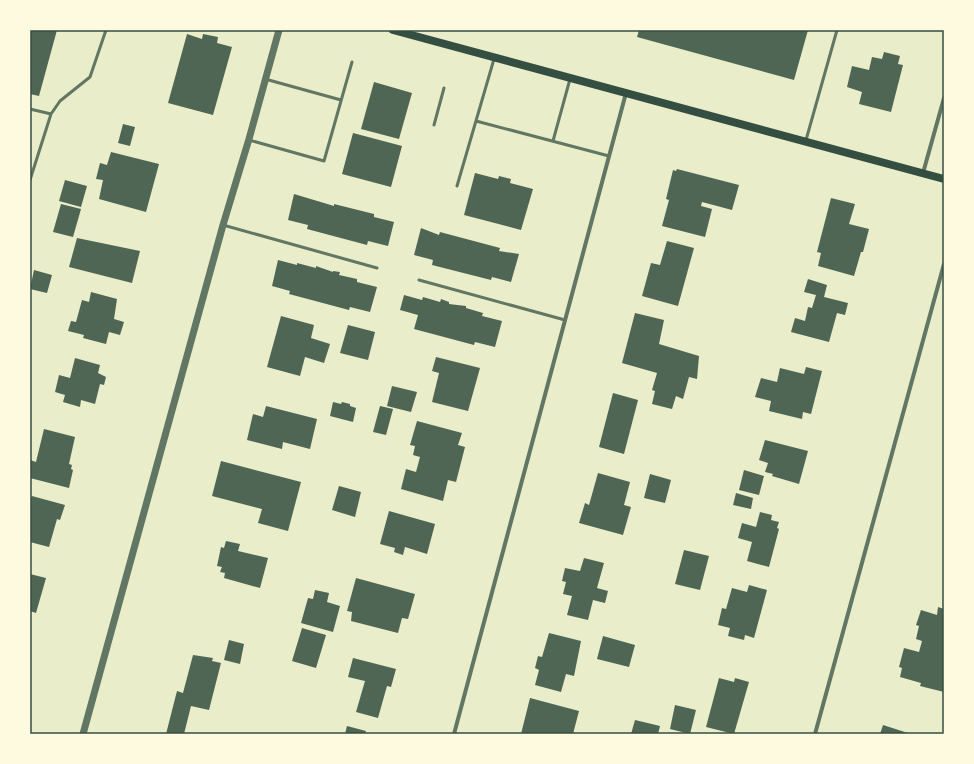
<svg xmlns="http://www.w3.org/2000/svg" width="974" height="764" font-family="'Alegreya Sans',sans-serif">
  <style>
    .building { fill: #4f6655 }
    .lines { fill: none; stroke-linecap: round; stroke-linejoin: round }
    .service { stroke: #617663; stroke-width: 3 }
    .minor { stroke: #617663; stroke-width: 4 }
    .tertiary { stroke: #617663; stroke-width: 7 }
    .secondary { stroke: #344e41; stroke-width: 8 }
    .neatline { fill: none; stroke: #344e41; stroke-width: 1.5 }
  </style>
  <rect width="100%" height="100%" fill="#e9edc9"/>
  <!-- building -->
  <path class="building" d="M30,30H57L39,96L30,94Z
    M639,30H808L794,80L637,37Z
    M187,34L202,39L203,34L218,37L217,43L232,47L213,115L168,103Z
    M884,52L900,56L898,64L903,65L891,112L859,104L862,92L847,87L852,66L869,70L872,57L882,59Z
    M374,82L412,93L399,139L361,129Z
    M123,124L135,127L130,146L118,143Z
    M353,133L402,146L391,187L342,174Z
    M111,152L159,164L146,212L99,199L103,180L96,179L100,163L107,165Z
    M677,169L739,185L732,210L702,202L701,206L712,209L705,237L662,226L669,200L666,199L673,170L676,171Z
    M475,173L498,179L499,176L511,179L510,183L533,189L521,230L464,215Z
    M65,180L87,186L81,207L59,201Z
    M294,194L334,206V204L374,214V217L394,222L388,246L368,241L367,245L307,229L308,225L288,220Z
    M831,198L855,204L849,224L869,229L863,252H861L854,276L818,266L821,253L817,252Z
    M61,204L81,209L73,237L53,232Z
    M421,228L439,235L440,232L500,248L499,251L519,254L511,282L492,277L491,280L432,265L433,260L414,255Z
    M77,238L140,251L132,283L69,267Z
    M667,241L694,248L678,306L642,296L651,263L660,265Z
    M278,260L297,265V263L316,268V266L333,272V271L340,272L339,275L357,279V282L377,287L370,312L350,307L349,310L289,294L290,291L272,286Z
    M34,270L52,275L47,293L30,289Z
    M808,279L827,285L824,297L848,303L845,315L837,313L829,342L791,332L795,318L805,321L808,307L812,308L816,295L804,292Z
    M91,292L117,299L114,319L124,322L120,335L109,332L106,344L83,338L84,335L68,331L71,321L76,322L82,300L89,302Z
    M404,295L422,300L423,297L440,302L441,299L449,302V304L466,306V308L483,313L482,316L502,321L495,347L475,342L474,345L414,329L418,315L400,310Z
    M635,313L664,320L659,344L699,356L697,379L689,377L683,399L676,396L672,409L652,404L655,391L652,390L657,373L622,363Z
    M281,316L314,325L311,338L330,344L324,363L305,357L300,376L267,367Z
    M348,325L375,332L368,360L340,353Z
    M436,357L480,368L468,411L432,402L439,373L432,371Z
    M75,358L100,365L98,373L106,377L104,385L100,384L95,404L81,400L80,407L63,402L65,395L55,392L59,375L70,378Z
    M806,367L822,371L811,414L803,412L802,419L769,411L771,401L755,397L761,378L777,382L780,368L804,374Z
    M392,386L417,392L411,412L387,406Z
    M613,393L638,400L624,454L599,447Z
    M333,402L341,404L342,402L350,404V406L356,408L353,422L330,416Z
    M266,406L317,419L310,449L283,442L282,449L247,440L253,414L263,417Z
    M380,406L393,409L386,435L373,432Z
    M417,421L462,433L458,445L465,447L456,482L448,480L443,501L401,489L406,469L416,472L420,457L413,455L415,446L410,445Z
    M44,429L75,437L69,464L72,465L71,469L73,470L69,488L30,478V460L36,462Z
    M765,440L808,451L799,484L772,476L773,474L765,472L768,463L759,460Z
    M221,461L301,482L288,531L258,523L262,509L212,496Z
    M744,470L764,476L759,495L739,490Z
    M598,473L630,482L624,505L631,507L623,535L579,523L585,503L589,505Z
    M650,474L671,480L665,503L644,498Z
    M339,486L361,492L355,517L332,510Z
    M736,493L753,498L751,509L733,505Z
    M32,496L65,505L60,520L57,519L49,547L30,542V500Z
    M389,511L435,524L427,554L405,547L403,555L394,552L395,548L380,544Z
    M760,512L772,515L771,520L779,522L777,528L779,529L769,567L747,561L752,542L738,538L742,523L756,527Z
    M226,541L240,544L238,551L268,558L260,588L224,578L225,573L220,572L222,567L217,566L221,547L224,548Z
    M684,550L709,556L700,590L675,584Z
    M584,558L604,563L597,588L608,591L605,603L593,600L588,620L567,615L572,596L563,594L566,582L562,581L565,568L580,571Z
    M30,574L46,578L36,613L30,611Z
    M356,578L415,594L408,619L402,618L398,633L351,621L352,612L347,611Z
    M749,585L767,590L754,638L745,635L744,640L728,636L730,628L718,625L722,608L726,609L732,588L747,592Z
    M315,590L329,593L327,602L340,606L333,632L301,623L308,598L313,599Z
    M938,607L944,609V692L920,686L921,683L900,677L902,668L899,667L904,648L919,652L922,641L916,639L919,626L916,625L921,610L937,615Z
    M302,628L326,635L316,668L292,661Z
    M549,633L581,641L574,676L566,674L561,692L535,685L539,670L535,668L538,656L542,657Z
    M603,636L635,645L629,667L597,659Z
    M229,640L244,644L240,664L224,660Z
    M193,655L213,658L212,661L221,663L209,710L191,706L184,734H166L177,691L183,693Z
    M353,658L396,669L391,687L387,686L378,718L356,712L365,681L348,677Z
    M719,678L734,682L735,678L749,682L734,734L706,727Z
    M530,698L579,711L573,734H521Z
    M675,705L696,710L690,734L670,729Z
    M635,720L660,726L658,734H631Z
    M883,725L911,734H880Z
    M347,726L366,731L365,734H345Z"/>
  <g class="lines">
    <!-- service -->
    <path class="service" d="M265,79L341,100
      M30,109L51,114
      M476,121L609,156
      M434,125L444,88
      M249,140L324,161L352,62
      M806,140L837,30
      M553,141L570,79
      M30,180L51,114L60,101L90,77L106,30
      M457,186L494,59
      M223,225L377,268
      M419,280L565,320"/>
    <!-- minor -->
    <path class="minor" d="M923,173L944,98
      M454,734L626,93
      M815,734L944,264"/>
    <!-- tertiary -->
    <path class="tertiary" d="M83,734L223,225L249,139L279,30"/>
    <!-- secondary -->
    <path class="secondary" d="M393,30L944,179"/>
  </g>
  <!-- border -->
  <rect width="974" height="764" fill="none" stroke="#fefae0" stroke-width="62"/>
  <rect x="31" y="31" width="912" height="702" class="neatline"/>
</svg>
